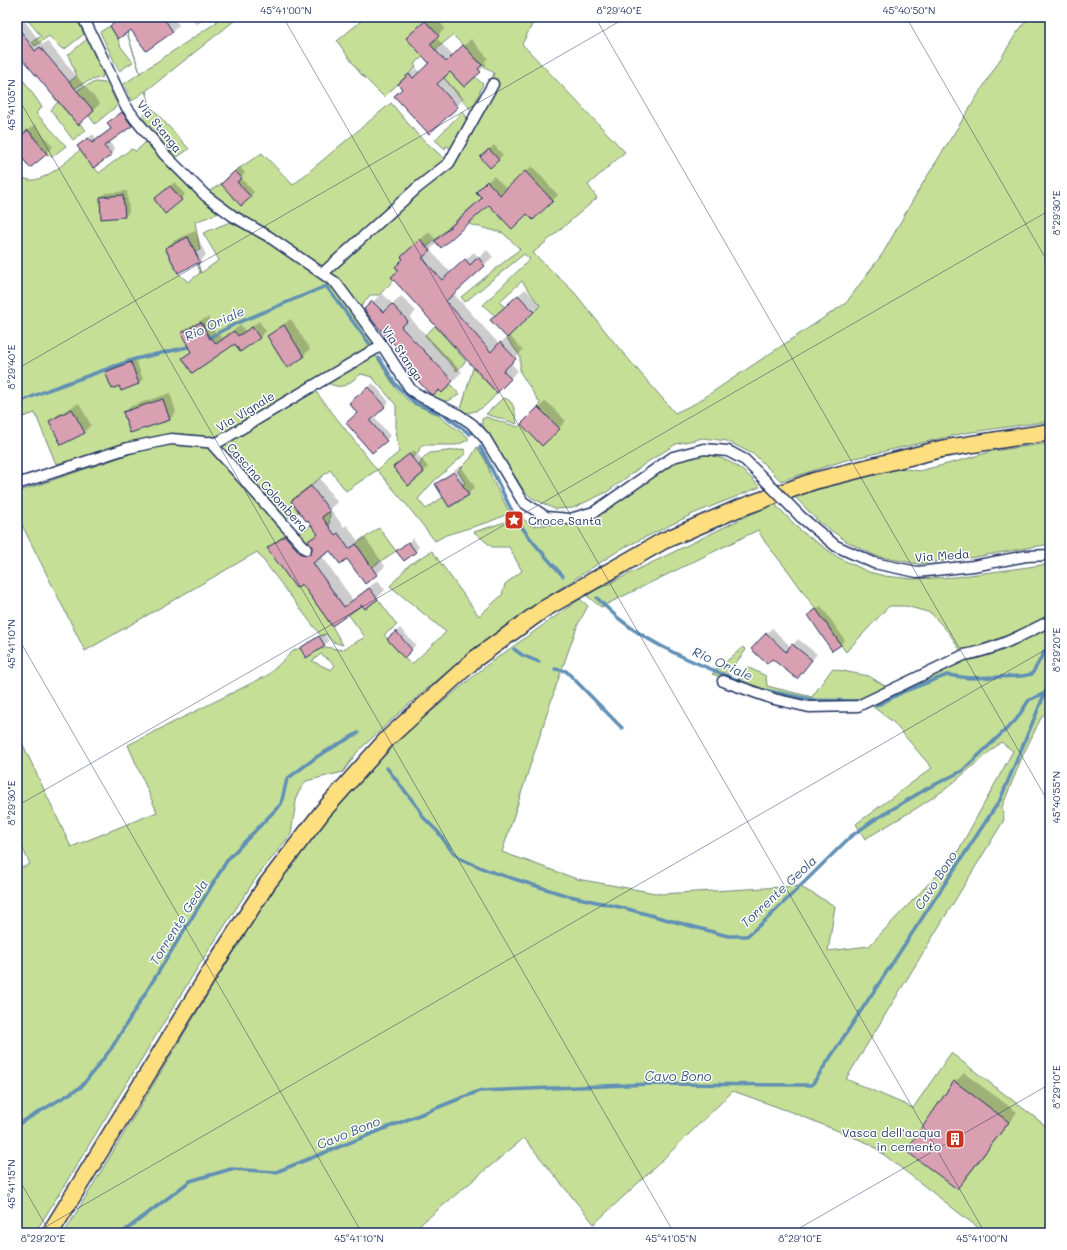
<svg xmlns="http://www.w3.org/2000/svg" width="1067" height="1250" font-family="Mali,sans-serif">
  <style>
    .green { fill: #c6df96; stroke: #70877a; fill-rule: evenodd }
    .shadow { fill: #0003 }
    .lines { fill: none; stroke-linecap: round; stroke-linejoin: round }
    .stream { stroke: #6090b5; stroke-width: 3.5 }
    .building { fill: #d8a0b1; stroke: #1b2f5e }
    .minor-casing { stroke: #1b2f5e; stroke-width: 13 }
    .trunk-casing { stroke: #1b2f5e; stroke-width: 19 }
    .minor { stroke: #fff; stroke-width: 10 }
    .trunk { stroke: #fedf80; stroke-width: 16 }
    .minor-bridge-casing { stroke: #1b2f5e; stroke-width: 13; stroke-linecap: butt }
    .minor-bridge { stroke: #fff; stroke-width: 10 }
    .ticks { fill: none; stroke: #1b2f5e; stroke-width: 1; stroke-opacity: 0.45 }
    .labels { text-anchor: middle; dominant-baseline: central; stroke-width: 3; stroke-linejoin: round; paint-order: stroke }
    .street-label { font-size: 12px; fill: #1b2f5e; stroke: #fff }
    .poi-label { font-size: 12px; fill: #1b2f5e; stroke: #fff; text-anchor: start }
    .water-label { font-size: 13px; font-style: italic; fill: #385882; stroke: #fff }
    .neatline { fill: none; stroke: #1b2f5e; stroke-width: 1.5 }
    .ticks-label { font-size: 10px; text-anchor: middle; fill: #1b2f5e }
  </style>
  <rect width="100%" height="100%" fill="#fff"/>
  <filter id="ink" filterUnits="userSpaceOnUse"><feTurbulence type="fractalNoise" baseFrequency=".025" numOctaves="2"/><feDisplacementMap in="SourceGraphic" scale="8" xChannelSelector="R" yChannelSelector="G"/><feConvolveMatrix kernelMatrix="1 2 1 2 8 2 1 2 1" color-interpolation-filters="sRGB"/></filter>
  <g filter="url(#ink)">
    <!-- green -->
    <path class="green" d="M25,17H76L84,34L65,49H62L49,36L35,46L32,42L41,36Z
      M122,17L140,73L217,22L215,17H239L146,91L151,109H153L189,149L176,158L161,142L168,164L205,202L219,213L195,222L200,250L194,251L201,273L219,260L203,233L230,222L271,243L328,282L374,340L372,347L217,438L191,435L160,437L56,464L35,413L17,419V175C21,177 25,179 29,180C45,182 68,160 80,150L99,173L131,149L136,151L146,142L167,162L160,140L141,117L151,110L145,91L132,101L124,84L140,73ZM188,237L192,245L200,273L188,282L178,273L165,248Z
      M366,17H536L522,44L625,152L588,185L597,198L533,253L574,292L618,347L675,413L696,403L846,303L883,253L918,191L1016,34L1029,17H1050V421L965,433L846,460L781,481L755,455L727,441L703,438L676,444L646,463L607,492L573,508L555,509L532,498L524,491L482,424V419L486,417L518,427L521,424L559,429L538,407L540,403L520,372V356L507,338L540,306L522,281L499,302L505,307L495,316L483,305L530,259L524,254L465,302L461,297L520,249L503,233L468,224L481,212L475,204L427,247L420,240L401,257L403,259L395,267L399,270L391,277L394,280L379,295H370L360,308L328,271L451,162L498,83L492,79L494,73L482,65L453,35L435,50L422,35L425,33L433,42L439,36L425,21L406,38L424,56L414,64L416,67L384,97L360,73L337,41Z
      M110,26L118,39L121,47L133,62L119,71L100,32Z
      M87,39L103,74L102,78C85,79 70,91 58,102L78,125L80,124L86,130L73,140L51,110L58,102L54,97L65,85L77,76L68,55Z
      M450,72L464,87L475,77L483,84L472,111L444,78Z
      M24,81L42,107L36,113L66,146L52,157L47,154L28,130L17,139V88Z
      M95,82L107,83L118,105L95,124L89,116L94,111L77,92L79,89Z
      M391,103L417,134L448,162L326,269L312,262L208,192L221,184L235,171L262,153L293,185Z
      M463,111L468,120L452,149L446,146L445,149L435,140Z
      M435,326L466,361L457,371L425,335Z
      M374,353L396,389L411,403L439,415L442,419L468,437V440L457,445H423L420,446L419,451L412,458L409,454L393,467L408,486L424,473L419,466L424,457L430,453L464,449L466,453L433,482L418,499L426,509L443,497L450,507L469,495L462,485L465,483L458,471L470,459L477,447L486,461L492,479L510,513L489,522L446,535L435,541L406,504L377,470L346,491L330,470L291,501L299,512L284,520L220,448L221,443L313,388L377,470L399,452L396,430V405L372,377L361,374C346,385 344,391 325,382Z
      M473,368L497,393C487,405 481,412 464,413L461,409Z
      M450,384L459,394C448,403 445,403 432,396L439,390L442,393Z
      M503,398C515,399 515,414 517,424L486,414Z
      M1050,443V544L969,558L918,564L876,556L846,541L818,521L794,496L898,468L919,471L955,462L993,451Z
      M174,444L209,446L265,509L286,535L268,548L296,588L302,584L332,626L343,645L333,642L326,634L321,636L257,552L85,651L17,515V492L154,446Z
      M700,454C727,456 742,468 760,487L695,513L621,549L530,608L467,655L409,704L358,751L343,772L306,781L297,795L291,834L256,878L201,962L35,1233H17V867H24L30,864L17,836V732L71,847L157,812L128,745L268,675L293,651L300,648H321L323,649L326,647L342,650L365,637L348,614L361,604L365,609L378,599L397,625L384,635L411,665L446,632L390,586L409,565L432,551L479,616L502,595L505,584L522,571L509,547H492L474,532L508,521L512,526L522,518L532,526L556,524L573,525L589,519L676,459ZM321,654L335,665L331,670L312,661Z
      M775,504L801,531L839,558L869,572L885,576L913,579L955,577L1050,564V710L1041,718L1023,755L1002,807L1004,820L846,1079L913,1108L951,1053L1050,1129V1233H985L870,1144L794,1113L733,1091L650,1172L594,1224L524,1138L410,1233H264L260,1231L258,1233H64L271,889L325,818L391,745L487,665L580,599L588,606L578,624L557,683L502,852L577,879L661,894L799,886L835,906L828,951L869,946L956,855L1013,751L1001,742L947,788L917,808L865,839L856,824L932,768L893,722L868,703L812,702L788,699L737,682L747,667L766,676L767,686L812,697L832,669L869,676L888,688L962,653L949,633L931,613L906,606H889L846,652L789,572L765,542L758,530L601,607L587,596L594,591L749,515Z
      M330,511L329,527L306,543L298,535Z
      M379,528L396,551L372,567L356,544Z
      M743,647L746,650L724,678L712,674Z"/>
    <!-- shadow -->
    <path class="shadow" d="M17,17H22L42,45L47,41L100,104L78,124L20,55L17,58Z
      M121,17H173L179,25L173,31L146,50L131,28L111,26Z
      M191,17H208L196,25Z
      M430,17H435L445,28L436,37L453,56L471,39L488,58L484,62L487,64L464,86L451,71L444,77L464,99L429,133L403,88L399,84L416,68L421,72L430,62L414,31Z
      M127,108L136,121L109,141L115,150L111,154L83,142L93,134L96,139L111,128L108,123Z
      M35,124L53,147L46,153L17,150V139Z
      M494,145L503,155L490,166L481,157Z
      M532,166L558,195L552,201L527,213L489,204L438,242L430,250L451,273L474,252L479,258L487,250L493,257L453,293L499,344L507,337L498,314L525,289L540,305L509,335L523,350L511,363L518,371L497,391L400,270L410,249L429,232L436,240L483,198L477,192L494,176L507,189Z
      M240,167L245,173L241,178L254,192L250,197L226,180Z
      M175,182L185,195L181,199L159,195Z
      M127,191L129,212L125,216L101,197L105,193Z
      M195,231L206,255L200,262L167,248L173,241Z
      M382,293L393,304L401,296L416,311L410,318L462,372L442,391L412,361L365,309Z
      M208,317L216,334L218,332L222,338L241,325L245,331L259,321L266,331L260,337L235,343L183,358L191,351L182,333L188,327Z
      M291,319L310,349L303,356L268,337L275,330Z
      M135,358L143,379L139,383L120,385L106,372L111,367Z
      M373,383L389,402L374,416L390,436L386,440L358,413L355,399Z
      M170,393L176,412L170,419L124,413L131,406Z
      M546,401L566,421L542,444L522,424Z
      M79,403L91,425L84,432L50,422L57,415Z
      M414,450L428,467L424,472L398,463Z
      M461,466L475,487L468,494L436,485L443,478Z
      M320,478L337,502L330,509L344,527L347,525L358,541L364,536L385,566L377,574L365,582L347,557L330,549L322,556L353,600L378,580L385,590L377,598L362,604L333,625L302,582L269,548L277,540L294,528L311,547L312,546L309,542L318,533L292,501L300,493Z
      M413,538L419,547L415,552L397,551Z
      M821,606L845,640L840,644L813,611Z
      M400,628L416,645L404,656L393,634Z
      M772,628L791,647L798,639L817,654L797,678L772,658L752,649Z
      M324,633L329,641L325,645L306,656L301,648L306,644Z
      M17,817L23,829L17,834Z
      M964,1073L1017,1112L966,1179L957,1188L955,1082Z"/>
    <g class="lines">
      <!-- stream -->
      <path class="stream" d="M1050,188L1048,193L1050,265
        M206,339L235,324L326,286L369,343
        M379,358L396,385L415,403L444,415L470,434
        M17,403L48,390L135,359L192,346
        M480,447C495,472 504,500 520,524C532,543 548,559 563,576
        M1049,536L1050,494
        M597,598C605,606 613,614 622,621C657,649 706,667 747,684
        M514,649L522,655L539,662
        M555,669L566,671L572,677L622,728
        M764,690L814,700L857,701
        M876,706L905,691L947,675L969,678L1022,676L1032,674L1050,642
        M387,768L419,809L422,816L438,832L451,850L461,859L489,871L565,895L624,908L728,936H747L769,917L850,837L874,820L926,789L962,771L1016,720L1029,700L1045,693
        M17,1125L81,1087L111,1049L228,859L281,804L287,779L318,756L358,733
        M122,1233L190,1181L231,1169L276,1172L479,1091L652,1084L812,1085L1000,800L1050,681"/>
    </g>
    <!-- building -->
    <path class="building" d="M123,17H163L173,32L146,51L131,30L118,39L110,26Z
      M425,21L439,36L430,44L446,62L463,45L482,65L478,69L481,72L464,87L450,72L437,84L458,107L429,134L394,96L402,89L398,84L409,74L413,78L429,63L406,38Z
      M17,26L35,51L40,47L94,111L78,125L17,53Z
      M122,112L132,126L104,146L112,155L93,168L77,146L88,138L92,143L111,129L107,123Z
      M28,130L47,154L30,168L17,151V139Z
      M489,149L499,160L490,168L480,157Z
      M235,171L242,178L237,182L251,197L241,206L221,184Z
      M525,171L553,201L533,220L527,214L512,229L489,205L441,248L435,241L482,198L476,192L487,181L500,195Z
      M170,186L182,200L165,214L154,199Z
      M123,195L125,217L101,219L100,197Z
      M188,237L200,262L178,273L165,248Z
      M420,239L430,251L422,258L442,280L465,259L470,265L478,257L485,266L446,301L491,352L500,342L516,359L503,371L511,379L497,393L391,277L399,270L395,267L403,259L401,257Z
      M518,295L534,312L507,338L490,320Z
      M372,301L383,312L392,304L408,321L401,327L453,381L442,393L439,390L433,395L430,394L405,367L410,361L374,323L364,309Z
      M201,322L210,339L212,338L216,344L234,331L238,336L252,327L260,338L240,352L235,344L192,373L182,358L191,352L181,333Z
      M284,325L304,357L287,368L267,336Z
      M131,362L139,384L121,391L119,386L112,389L105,372Z
      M368,387L385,407L370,421L387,441L372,453L346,423L357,413L349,403Z
      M163,399L170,420L130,433L123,412Z
      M538,407L560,429L542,446L521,424Z
      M72,409L85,433L61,445L49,421Z
      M409,454L424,472L408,486L393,467Z
      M454,472L469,495L449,507L435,484Z
      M311,486L330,511L322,517L335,535L338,533L349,549L356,544L377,575L365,584L347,559L340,564L330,551L313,563L344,607L369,588L378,599L365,609L362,605L332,626L302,584L296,588L267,548L285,536L301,554L307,555L311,554L312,547L308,541L318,534L307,520L306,521L291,501Z
      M408,542L416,552L404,561L396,551Z
      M816,609L841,645L832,651L808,615Z
      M396,631L412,650L404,658L387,639Z
      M766,633L786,652L792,644L812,660L797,679L772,659L767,664L751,649Z
      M319,636L325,646L306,658L300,648Z
      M954,1081L1009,1122L957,1189L906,1151Z"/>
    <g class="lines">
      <defs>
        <path id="minor" d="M83,17L125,105L136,120L165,155L206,196L233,216L268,236L336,283L382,345L411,390L422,397L459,415L472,424L485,438L523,502L546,517L570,519L594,512L673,457L704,449L728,451L745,460L763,478
          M323,273L417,188L449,163L493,84
          M210,442L306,549
          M17,484L128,448L171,439L217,443L382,345
          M801,517L836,546L874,563L917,572L973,566L1026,556L1050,555
          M723,681L774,699L809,707L858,706L964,655C995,650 1022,635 1050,621"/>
        <path id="trunk" d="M50,1233L212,969L267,884L323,811L387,739L475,659L544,609L663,541L737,509L814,481L941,449L1050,432"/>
      </defs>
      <!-- minor casing -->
      <use href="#minor" class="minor-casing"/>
      <!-- trunk casing -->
      <use href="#trunk" class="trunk-casing"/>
      <!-- minor -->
      <use href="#minor" class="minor"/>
      <!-- trunk -->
      <use href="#trunk" class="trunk"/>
      <defs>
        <path id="minor-bridge" d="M763,478L801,517"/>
      </defs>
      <!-- minor-bridge casing -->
      <use href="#minor-bridge" class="minor-bridge-casing"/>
      <!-- minor-bridge -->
      <use href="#minor-bridge" class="minor-bridge"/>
    </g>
  </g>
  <!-- ticks -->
  <path class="ticks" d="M283,17L985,1233M595,17L1050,805M906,17L1050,266M17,96L674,1233M17,369L627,17M17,636L362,1233M17,806L1050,210M17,1176L50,1233M35,1233L1050,647M791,1233L1050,1084"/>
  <!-- icons -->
  <defs>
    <symbol id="sight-square" viewBox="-11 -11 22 22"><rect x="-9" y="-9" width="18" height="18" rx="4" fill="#c8321e" stroke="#fff"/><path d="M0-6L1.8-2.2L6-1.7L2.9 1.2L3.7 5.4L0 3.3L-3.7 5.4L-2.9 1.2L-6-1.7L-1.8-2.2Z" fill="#fff"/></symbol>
    <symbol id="building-square" viewBox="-11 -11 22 22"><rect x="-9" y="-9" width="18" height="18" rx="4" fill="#c8321e" stroke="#fff"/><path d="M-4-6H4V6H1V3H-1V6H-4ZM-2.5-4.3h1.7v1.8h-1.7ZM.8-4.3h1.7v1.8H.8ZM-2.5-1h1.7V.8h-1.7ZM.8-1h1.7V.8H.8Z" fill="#fff"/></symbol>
  </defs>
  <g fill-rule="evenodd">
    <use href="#sight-square" x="503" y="509" width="22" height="22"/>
    <use href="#building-square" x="944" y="1128" width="22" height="22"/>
  </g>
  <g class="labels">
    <!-- street labels -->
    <g class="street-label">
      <text transform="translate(160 126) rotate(51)">Via Stanga</text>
      <text transform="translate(403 353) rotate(56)">Via Stanga</text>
      <text transform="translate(245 411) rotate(-31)">Via Vignale</text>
      <text transform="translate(268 487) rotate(48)">Cascina Colombera</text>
      <text transform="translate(942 555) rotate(-4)">Via Meda</text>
    </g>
    <!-- poi labels -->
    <g class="poi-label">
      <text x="528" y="520">Croce Santa</text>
      <text x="941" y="1132" text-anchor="end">Vasca dell'acqua<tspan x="941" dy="14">in cemento</tspan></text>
    </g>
    <!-- water labels -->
    <g class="water-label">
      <text transform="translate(214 323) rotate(-25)">Rio Oriale</text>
      <text transform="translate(723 663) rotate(24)">Rio Oriale</text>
      <text transform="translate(935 880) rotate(-57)">Cavo Bono</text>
      <text transform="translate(778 891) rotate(-43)">Torrente Geola</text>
      <text transform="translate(178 922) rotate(-58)">Torrente Geola</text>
      <text x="678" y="1075">Cavo Bono</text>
      <text transform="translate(348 1132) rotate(-22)">Cavo Bono</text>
    </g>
  </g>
  <!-- margin -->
  <rect width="1067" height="1250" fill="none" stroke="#fff" stroke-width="44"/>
  <rect x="22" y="22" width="1023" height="1206" class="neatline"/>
  <g class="ticks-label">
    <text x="286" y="14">45°41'00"N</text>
    <text x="619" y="14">8°29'40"E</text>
    <text x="909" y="14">45°40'50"N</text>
    <text transform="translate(11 105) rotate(-90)" y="4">45°41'05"N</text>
    <text transform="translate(1056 213) rotate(-90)" y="4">8°29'30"E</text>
    <text transform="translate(11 367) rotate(-90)" y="4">8°29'40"E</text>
    <text transform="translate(11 644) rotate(-90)" y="4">45°41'10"N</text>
    <text transform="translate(1056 650) rotate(-90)" y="4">8°29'20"E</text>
    <text transform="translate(1056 797) rotate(-90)" y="4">45°40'55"N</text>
    <text transform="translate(11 803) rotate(-90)" y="4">8°29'30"E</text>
    <text transform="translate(1056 1087) rotate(-90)" y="4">8°29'10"E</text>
    <text transform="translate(11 1184) rotate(-90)" y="4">45°41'15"N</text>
    <text x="43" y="1242">8°29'20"E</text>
    <text x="359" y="1242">45°41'10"N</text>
    <text x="671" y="1242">45°41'05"N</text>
    <text x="800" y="1242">8°29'10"E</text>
    <text x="982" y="1242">45°41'00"N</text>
  </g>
</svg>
